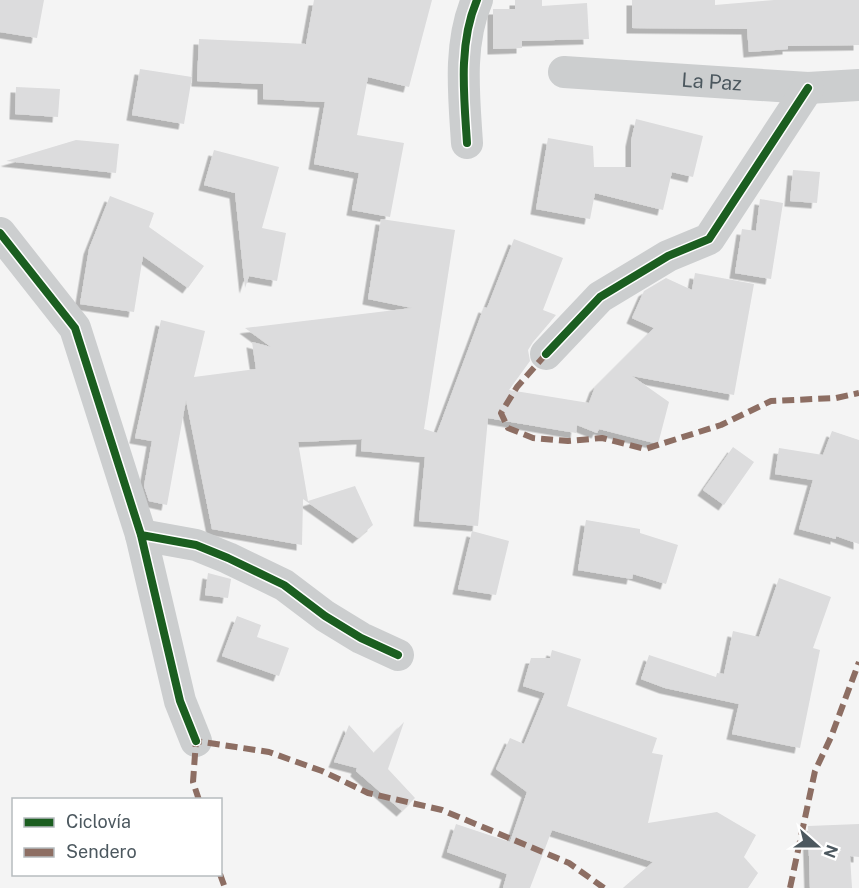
<svg xmlns="http://www.w3.org/2000/svg" width="859" height="888" font-family="'Public Sans',sans-serif">
  <style>
    .building { fill: #dcdcdd; filter: url(#shadow) }
    .lines { fill: none; stroke-linecap: round; stroke-linejoin: round }
    .minor { stroke: #cccecf; stroke-width: 32 }
    .quiet { stroke: #8d6e63; stroke-width: 6; stroke-dasharray: 12 6; stroke-linecap: butt }
    .cycleway-casing { stroke: #fff; stroke-width: 11 }
    .cycleway { stroke: #1b5e20; stroke-width: 8 }
    .labels { text-anchor: middle; dominant-baseline: central; stroke-width: 6; stroke-linejoin: round; paint-order: stroke }
    .street-label { font-size: 20px; fill: #4c585f; stroke: #fff }
  </style>
  <defs>
    <filter id="shadow"><feDropShadow dx="-5.5" dy="5.5" stdDeviation="0" flood-color="#0004"/></filter>
  </defs>
  <rect width="100%" height="100%" fill="#f4f4f4"/>
  <!-- building -->
  <path class="building" d="M0,0H44L37,38L0,32Z
    M314,0H432L409,87L368,77L357,135L404,143L390,217L352,210L359,173L314,164L325,102L263,99V84L197,81L199,39L306,44Z
    M515,0H542V6L587,3L589,39L522,41V48L493,49V9H515Z
    M632,0H715V5L774,0H859V45L788,46V49L749,52L747,29L632,28Z
    M140,69L192,77L184,124L132,115Z
    M16,87L60,89L58,117L15,114Z
    M636,119L703,136L693,177L672,172L663,210L595,193L590,219L536,209L548,138L593,146L594,167H631V141Z
    M76,140L119,144L116,173L6,161Z
    M214,150L279,167L262,228L286,233L277,281L249,276L245,288L235,193L204,185Z
    M793,170L820,172L817,203L790,201Z
    M110,196L154,213L149,227L204,266L188,288L143,256L134,312L80,304L89,249Z
    M760,199L783,203L771,279L735,273L742,229L756,231Z
    M381,219L455,230L424,429L437,433L484,307L487,308L514,239L563,258L543,310L556,315L533,342L528,350L530,361L509,390L589,403L595,387L654,328L632,318L644,291L666,278L692,290L695,273L754,284L734,395L632,376L669,402L658,444L599,429L597,433L577,425L576,433L488,418L478,526L419,521L425,457L361,451L362,439L298,442L308,501L355,486L373,525L358,538L303,499L302,545L212,529L186,400L167,505L149,501L144,486L152,441L135,438L161,320L205,331L194,377L256,369L252,342L271,347L245,328L412,308L368,299Z
    M832,431L859,440V544L836,536V539L799,529L813,480L775,474L779,448L823,455Z
    M733,447L754,462L724,505L703,490Z
    M586,520L640,529V533L678,545L666,584L633,574L632,579L578,570Z
    M472,531L509,541L496,595L458,589Z
    M208,573L231,579L228,598L205,595Z
    M779,578L831,597L813,648L820,650L800,748L732,734L739,704L665,688L641,679L649,655L716,677L717,673L724,674L733,631L759,637Z
    M237,616L261,625L257,637L289,648L279,676L222,656Z
    M552,650L581,659L567,706L657,738L652,753L663,755L648,823L717,812L756,835L744,857L758,873L748,888H623L653,862L552,830L530,888H503L507,874L447,852L456,824L510,842L527,792L496,769L510,738L524,744L545,693L523,686L531,658H550Z
    M404,722L388,769L415,798L402,811L356,771L357,768L334,762L349,725L374,753Z
    M859,824V857L850,856L852,888H810L808,826Z"/>
  <g class="lines">
    <!-- minor -->
    <g class="minor">
      <path id="s1" d="M564,72L808,88L859,85"/>
      <path d="M467,143C464,96 458,44 477,0"/>
      <path d="M0,233L75,328L141,535L180,701L196,741"/>
      <path d="M546,354L600,297L668,256L709,239L808,88"/>
      <path d="M141,535L196,545L228,558L284,585L325,616L361,638L398,655"/>
    </g>
    <!-- quiet -->
    <path class="quiet" d="M546,354L517,387L501,413L508,428L533,438L568,441L602,438L645,449L721,425L771,401L836,398L859,393
      M199,800L193,782L196,741L269,752L322,771L368,793L442,810L569,863L604,888
      M220,874L225,888
      M790,888L815,771L831,737L859,662"/>
    <defs>
      <path id="cycleway" d="M467,143C464,96 458,44 477,0
        M0,233L75,328L141,535L180,701L196,741
        M546,354L600,297L668,256L709,239L808,88
        M141,535L196,545L228,558L284,585L325,616L361,638L398,655"/>
    </defs>
    <!-- cycleway casing -->
    <use href="#cycleway" class="cycleway-casing"/>
    <!-- cycleway -->
    <use href="#cycleway" class="cycleway"/>
  </g>
  <g class="labels">
    <!-- street labels -->
    <g class="street-label">
      <text stroke="none"><textPath href="#s1" startOffset="148">La Paz</textPath></text>
    </g>
  </g>
  <!-- legend -->
  <rect x="12" y="798" width="210" height="78" fill="#ffffff" stroke="#b7bcbf" stroke-width="1.5"/>
  <rect x="24" y="818" width="30" height="9" fill="#1b5e20" stroke="#b7bcbf" stroke-width="1.5"/>
  <text x="66" y="828" font-size="18" fill="#4c585f">Ciclovía</text>
  <rect x="24" y="848" width="30" height="9" fill="#8d6e63" stroke="#b7bcbf" stroke-width="1.5"/>
  <text x="66" y="858" font-size="18" fill="#4c585f">Sendero</text>
  <!-- north arrow -->
  <g transform="translate(817 846) rotate(111)" stroke="#ffffff" stroke-width="4.5" paint-order="stroke">
  <path d="M0-4.5L10 22L0 15L-10 22Z" fill="#4c585f"/>
  <text y="-9" font-size="16" font-weight="bold" text-anchor="middle" fill="#4c585f">N</text>
  </g>
</svg>
